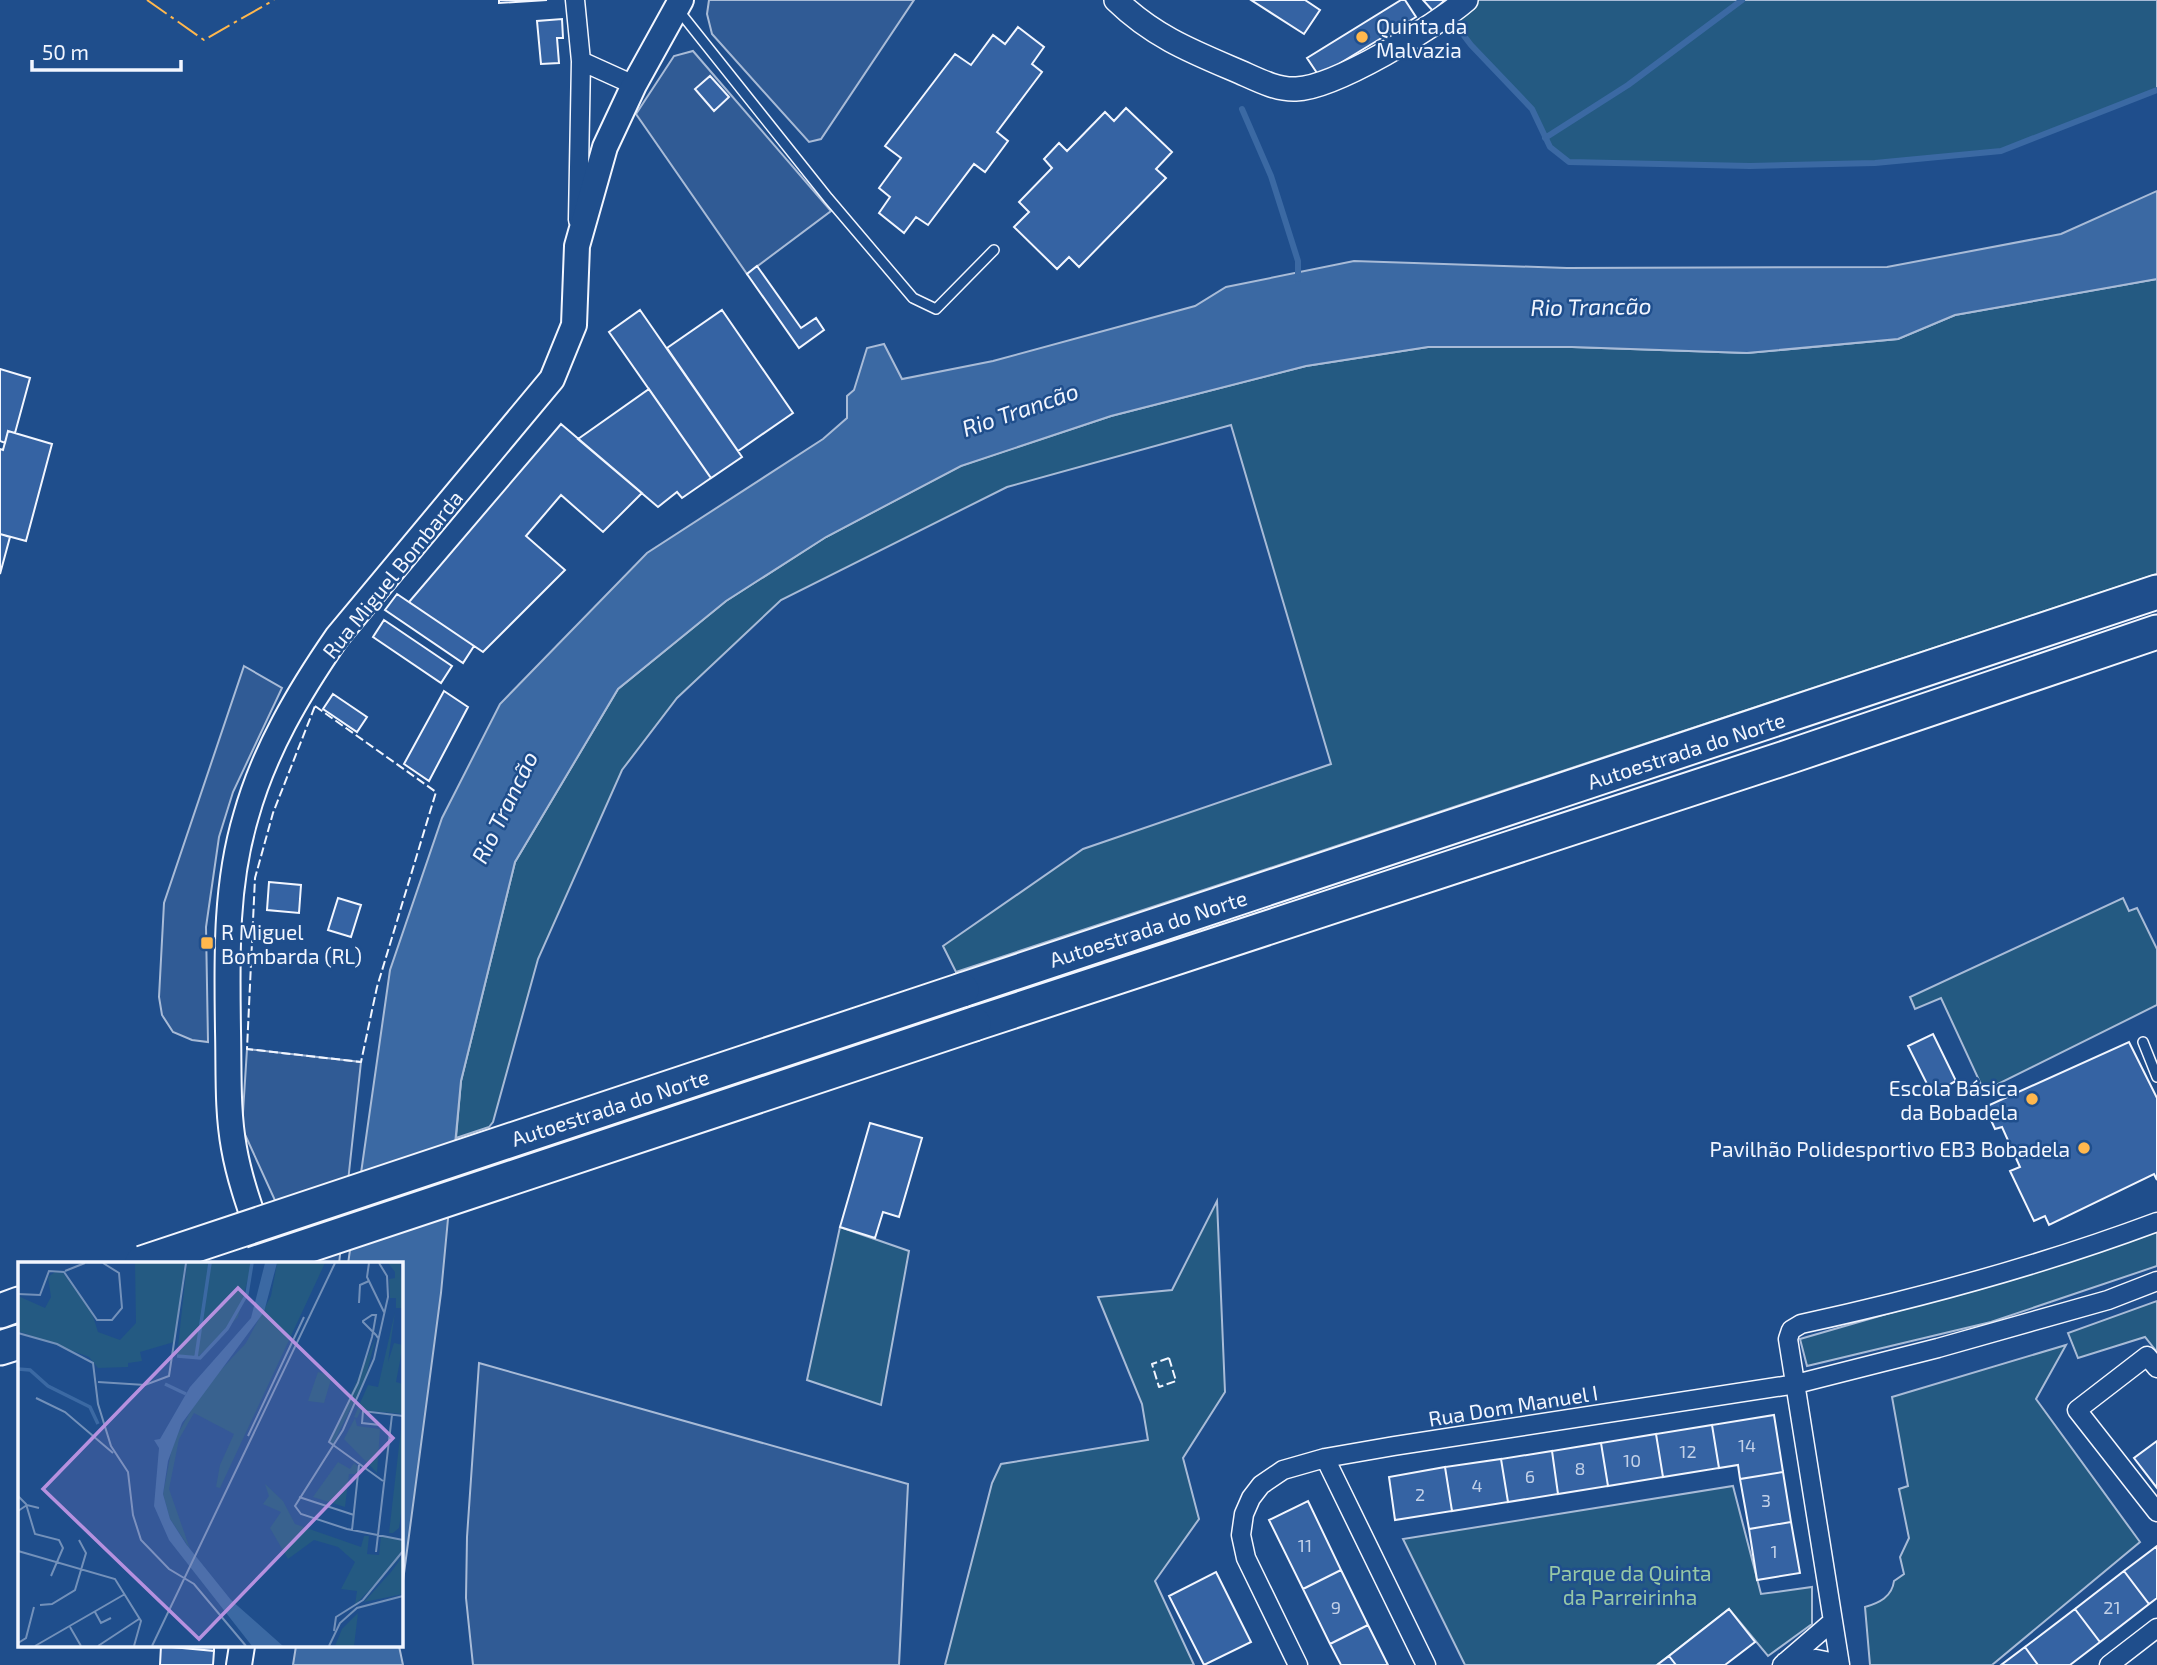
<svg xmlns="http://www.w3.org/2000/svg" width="2157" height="1665" font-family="'Exo 2',sans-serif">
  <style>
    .green { fill: #245a82; stroke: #a8bbd7; stroke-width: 2 }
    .parking { fill: #305b95; stroke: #a8bbd7; stroke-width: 2 }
    .water { fill: #3b69a3; stroke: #a8bbd7; stroke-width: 2 }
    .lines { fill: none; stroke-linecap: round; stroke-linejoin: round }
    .stream { stroke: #3b69a3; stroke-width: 6 }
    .building { fill: #3563a3; stroke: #f2f6ff; stroke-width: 2 }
    .service-casing { stroke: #f2f6ff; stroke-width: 12 }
    .minor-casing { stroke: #f2f6ff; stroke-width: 21 }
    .tertiary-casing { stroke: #f2f6ff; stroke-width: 26 }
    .secondary-casing { stroke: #f2f6ff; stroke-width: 28 }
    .motorway-casing { stroke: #f2f6ff; stroke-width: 37 }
    .service { stroke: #1f4e8c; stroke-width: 9 }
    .minor { stroke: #1f4e8c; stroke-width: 18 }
    .tertiary { stroke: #1f4e8c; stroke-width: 23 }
    .secondary { stroke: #1f4e8c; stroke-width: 24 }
    .motorway { stroke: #1f4e8c; stroke-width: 33 }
    .motorway-bridge-casing { stroke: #f2f6ff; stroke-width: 37; stroke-linecap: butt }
    .motorway-bridge { stroke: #1f4e8c; stroke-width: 33 }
    .fence { stroke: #f2f6ff; stroke-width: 2; stroke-dasharray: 9 3.5; stroke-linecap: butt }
    .power { stroke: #ffb74d; stroke-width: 2; stroke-dasharray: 24 5 3.5 5; stroke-linecap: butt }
    .poi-dot { fill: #ffb74d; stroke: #1f4e8c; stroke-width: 2.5 }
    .labels { text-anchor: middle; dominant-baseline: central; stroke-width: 5; stroke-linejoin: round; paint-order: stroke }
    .number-label { font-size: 18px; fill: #c3d1e8 }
    .poi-label { font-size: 21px; fill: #f2f6ff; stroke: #1f4e8c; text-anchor: start }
    .street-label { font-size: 21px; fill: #f2f6ff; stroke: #1f4e8c }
    .park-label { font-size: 21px; fill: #97c8a6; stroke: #1f4e8c }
    .water-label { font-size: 23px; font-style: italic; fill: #f2f6ff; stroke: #1f4e8c }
    .inset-river { fill: none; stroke: #3b69a3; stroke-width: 3.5 }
    .inset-road { fill: none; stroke: #7391ba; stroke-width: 2 }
    .view { fill: #b691df; fill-opacity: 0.15; stroke: #b691df; stroke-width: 3.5 }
    .inset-edge { fill: none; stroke: #f2f6ff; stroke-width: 3.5 }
  </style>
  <rect width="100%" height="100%" fill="#1f4e8c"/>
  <!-- green -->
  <path class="green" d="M1478,0H2157V90L2001,151L1875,163L1750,166L1569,162L1550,147L1532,109L1471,45L1455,24Z
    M2157,279V574L956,972L943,946L1083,849L1331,764L1231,425L1007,487L781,600L677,698L622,770L538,959L493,1122L489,1127L456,1138L461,1081L515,862L618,689L726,601L826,537L960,466L1111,416L1306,366L1428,347H1572L1747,353L1898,339L1955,315Z
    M2123,898L2129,911L2137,908L2157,949V1005L1984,1091L1941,998L1915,1009L1910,997Z
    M1217,1201L1225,1392L1183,1458L1199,1519L1155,1581L1194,1665H945L992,1483L1001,1464L1148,1440L1142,1404L1098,1297L1172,1290Z
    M2157,1225V1266L1991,1322L1807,1366L1800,1339L2049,1267Z
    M840,1227L909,1251L881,1405L807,1380Z
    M2157,1301V1352L2145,1337L2078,1358L2068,1333Z
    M2066,1345L2036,1399L2140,1542L1992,1665H1870L1865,1607C1879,1603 1892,1597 1894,1581L1904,1574L1900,1557L1909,1538L1899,1489L1908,1486L1892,1397Z
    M1733,1486L1761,1594L1812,1587V1624L1768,1656L1729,1609L1657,1665H1465L1403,1539Z"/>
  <!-- parking -->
  <path class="parking" d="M709,0H914L821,139L809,142L712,34L707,14Z
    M693,51L831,211L747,274L636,114L674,56Z
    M244,666L282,688L233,792L219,837L206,927L208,1042L192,1040L173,1032L162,1015L159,997L164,903Z
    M247,1049L361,1062L339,1264H304L242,1128Z
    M479,1363L908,1484L899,1665H473L466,1598L467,1537Z"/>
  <!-- water -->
  <path class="water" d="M2157,191V279L1955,315L1898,339L1747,353L1572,347H1428L1306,366L1111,416L961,466L826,537L726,601L618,689L515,862L461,1081L441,1293L401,1596V1264H348L390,970L442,818L500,704L647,553L823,439L847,418V396L854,390L867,348L884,344L902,379L993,361L1195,306L1226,287L1354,261L1567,268L1887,267L2061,234Z
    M296,1646H399L403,1665H293Z"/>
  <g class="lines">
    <!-- stream -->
    <path class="stream" d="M1455,24L1471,45L1532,109L1550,147L1569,162L1750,166L1875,163L2001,151L2157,90
      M1242,109L1271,176L1298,261V279
      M1545,138L1628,85L1742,0"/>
  </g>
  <!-- building -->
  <path class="building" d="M499,0H547L499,3Z
    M1251,0H1305L1320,10L1304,34Z
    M1401,0H1405L1416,17L1319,76L1307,58Z
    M1423,0H1445L1433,11Z
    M562,19L563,38H557L559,63L541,64L537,21Z
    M1018,27L1044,47L1032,64L1042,72L997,132L1008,141L985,172L974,164L928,225L916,217L904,233L879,213L890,197L879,188L901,158L885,146L955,54L971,65L993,35L1005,44Z
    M710,76L729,97L714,111L695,89Z
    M1126,108L1172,152L1156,169L1166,178L1079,267L1069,257L1057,269L1014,227L1029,212L1019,202L1052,168L1044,159L1059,143L1067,151L1105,112L1114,121Z
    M757,266L801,328L816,318L824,330L799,348L747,274Z
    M640,310L742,457L711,478L609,332Z
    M722,310L793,413L738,451L667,348Z
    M0,369L30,378L15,433L8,431L5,443L0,441Z
    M649,389L711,478L682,498L677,492L658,507L578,439Z
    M561,424L642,493L603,532L561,495L526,536L565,570L483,652L409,602Z
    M8,431L52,444L26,541L0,534V449L3,450Z
    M0,534L10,537L0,574Z
    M397,594L474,646L463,663L385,610Z
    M384,620L452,666L441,683L373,637Z
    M444,691L468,707L429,781L404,764Z
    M333,694L367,717L357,732L323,709Z
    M269,882L301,885L299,913L267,910Z
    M338,898L361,905L351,937L328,930Z
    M1933,1034L1956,1081L1932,1094L1908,1046Z
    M2129,1042L2157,1098V1180L2154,1174L2049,1225L2045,1216L2034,1221L2010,1171L2020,1167L2002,1127L1995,1129L1985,1107Z
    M870,1123L922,1138L899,1217L883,1212L875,1238L840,1227Z
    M1774,1415L1783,1472L1740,1479L1738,1465L1719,1468L1712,1425Z
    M1712,1425L1719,1468L1663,1477L1656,1434Z
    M1656,1434L1663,1477L1608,1486L1601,1443Z
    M2157,1441V1488L2134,1458Z
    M1601,1443L1608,1486L1558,1494L1552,1451Z
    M1552,1451L1558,1494L1508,1502L1501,1459Z
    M1501,1459L1508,1502L1452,1511L1445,1467Z
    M1445,1467L1452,1511L1395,1520L1389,1477Z
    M1783,1472L1791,1522L1749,1529L1740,1479Z
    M1308,1501L1341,1570L1303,1589L1269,1520Z
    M1791,1522L1800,1573L1757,1580L1749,1529Z
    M2157,1546V1598L2149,1604L2124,1571Z
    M1341,1570L1368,1625L1330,1644L1303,1589Z
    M2124,1571L2149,1604L2100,1642L2075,1609Z
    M1216,1572L1251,1642L1204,1665L1169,1596Z
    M1729,1609L1755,1642L1725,1665H1676L1669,1656Z
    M2075,1609L2100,1642L2070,1665H2038L2025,1647Z
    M1368,1625L1388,1665H1341L1330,1644Z
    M161,1646L214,1651L213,1665H160Z
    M161,1646H214V1651Z
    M2025,1647L2038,1665H2001Z
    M1669,1656L1676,1665H1657Z"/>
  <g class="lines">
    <defs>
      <path id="service" d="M679,11L828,198L913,298L936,309L994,250
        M2143,1042L2157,1077"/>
      <path id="minor" d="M575,0L581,61L578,220
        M581,61L634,85
        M2157,1368L2147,1356L2077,1410L2157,1512
        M1325,1458L1426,1665
        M1785,1662L1816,1659L1840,1664
        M1298,1665L1246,1558L1241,1535L1244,1514L1251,1498L1261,1485L1283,1470L1325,1458L1394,1446L1796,1384L1938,1348L2108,1300L2157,1281
        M1782,1665L1833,1621
        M1840,1665L1788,1339L1791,1330L1801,1324C1921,1298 2042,1265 2157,1222
        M2109,1665L2157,1628"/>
      <path id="tertiary" d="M1116,0C1154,37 1193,52 1240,72C1258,80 1277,90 1296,89C1335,88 1436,26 1466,0"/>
      <path id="secondary" d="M269,1264C257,1226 241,1188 234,1148C227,1110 229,1070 228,1031C227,959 225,886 246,816C264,751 299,692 337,637L552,379L574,325L577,246L605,147L634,85L681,0
        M239,1665L242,1646"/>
      <path id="motorway" d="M962,990L2157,592
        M974,1024L1791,756L2157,632
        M0,1311L19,1304
        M0,1348L19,1342"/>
    </defs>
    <!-- service casing -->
    <use href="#service" class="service-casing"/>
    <!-- minor casing -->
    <use href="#minor" class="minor-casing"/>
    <!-- tertiary casing -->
    <use href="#tertiary" class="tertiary-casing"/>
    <!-- secondary casing -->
    <use href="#secondary" class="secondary-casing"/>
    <!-- motorway casing -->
    <use href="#motorway" class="motorway-casing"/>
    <!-- service -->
    <use href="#service" class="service"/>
    <!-- minor -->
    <use href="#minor" class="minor"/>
    <!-- tertiary -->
    <use href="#tertiary" class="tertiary"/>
    <!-- secondary -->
    <use href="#secondary" class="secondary"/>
    <!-- motorway -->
    <use href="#motorway" class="motorway"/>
    <defs>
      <path id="motorway-bridge" d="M142,1263L962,990
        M253,1264L974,1024"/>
    </defs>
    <!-- motorway-bridge casing -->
    <use href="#motorway-bridge" class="motorway-bridge-casing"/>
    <!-- motorway-bridge -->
    <use href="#motorway-bridge" class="motorway-bridge"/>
    <!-- fence -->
    <path class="fence" d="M315,706L436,792L377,987L361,1062L247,1049L255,878L273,813Z
      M1169,1358L1176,1381L1159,1387L1152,1364Z"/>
    <!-- power -->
    <path class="power" d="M147,0L204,40L274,0"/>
  </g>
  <!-- markers -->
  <g class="poi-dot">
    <circle cx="1362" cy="37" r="7"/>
    <rect x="200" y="936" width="14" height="14" rx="3.5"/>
    <circle cx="2032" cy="1099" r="7"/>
    <circle cx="2084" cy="1148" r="7"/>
  </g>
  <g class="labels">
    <!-- number labels -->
    <g class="number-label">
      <text x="1747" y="1445">14</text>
      <text x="1688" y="1451">12</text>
      <text x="1632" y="1460">10</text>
      <text x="1580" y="1468">8</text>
      <text x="1530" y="1476">6</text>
      <text x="1477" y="1485">4</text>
      <text x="1420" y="1494">2</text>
      <text x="1766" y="1500">3</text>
      <text x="1305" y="1545">11</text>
      <text x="1774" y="1551">1</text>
      <text x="1336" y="1607">9</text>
      <text x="2112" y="1607">21</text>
    </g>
    <!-- poi labels -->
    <g class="poi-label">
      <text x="1376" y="25">Quinta da<tspan x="1376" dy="24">Malvazia</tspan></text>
      <text x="221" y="931">R Miguel<tspan x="221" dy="24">Bombarda (RL)</tspan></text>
      <text x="2018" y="1087" text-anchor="end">Escola Básica<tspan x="2018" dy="24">da Bobadela</tspan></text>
      <text x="2070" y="1148" text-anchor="end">Pavilhão Polidesportivo EB3 Bobadela</text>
    </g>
    <!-- street labels -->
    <g class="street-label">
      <text transform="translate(392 574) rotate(-51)">Rua Miguel Bombarda</text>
      <text transform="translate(1686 750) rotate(-18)">Autoestrada do Norte</text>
      <text transform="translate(1148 928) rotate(-18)">Autoestrada do Norte</text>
      <text transform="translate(610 1107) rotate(-18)">Autoestrada do Norte</text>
      <text transform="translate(1513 1405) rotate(-9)">Rua Dom Manuel I</text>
    </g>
    <!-- park labels -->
    <g class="park-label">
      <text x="1630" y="1572">Parque da Quinta<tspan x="1630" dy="24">da Parreirinha</tspan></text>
    </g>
    <!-- water labels -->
    <g class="water-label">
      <text transform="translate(1591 306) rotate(-1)">Rio Trancão</text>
      <text transform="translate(1020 409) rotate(-19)">Rio Trancão</text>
      <text transform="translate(504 807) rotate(-64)">Rio Trancão</text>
    </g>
  </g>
  <!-- overview -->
  <g transform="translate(18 1262)">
    <rect width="385" height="385" fill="#1f4e8c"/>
    <path d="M117,1H167L156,80L122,90L124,99L110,101V105L80,106L71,95L0,69V34L27,46L33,35L30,15L37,10L45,11L74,51L80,70L102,78L118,61ZM169,1H234L220,55L179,96L159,94ZM259,1H307L202,226L198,225L202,203L216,172L176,151L161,177L151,227L172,287L152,257L145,232L155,180L186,126L228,81L253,34ZM370,1H382L385,46H378V36H372L371,17L377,16V10ZM377,50L370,100L376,81L385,83L378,120L385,122V152L343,148L339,156L336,155L350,123L360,125ZM358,75L347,117L315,182L312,180ZM300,110L314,114L306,141L290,139ZM337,156L339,164L362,167L359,211L326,177ZM384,158L385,239L381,266L375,271H371ZM320,200L332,207L336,201L340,205L339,212H331L327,245L295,235ZM247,222L265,239L277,262L343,285L346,274H351L349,292L361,293L363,274L381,277L385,282L381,297L337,343L339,329L323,327L337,300L320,285L296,278L270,297L252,266L263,250L245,242L251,234ZM385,294V332L346,340L373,310ZM340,351L336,384H317L324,367Z" fill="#245a82"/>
    <path d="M247,1H259L246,50L164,161L150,199L145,232L152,257L168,282L213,338L265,384H234L151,278L136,244L141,186L136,178L142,177L172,125L233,56Z" fill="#3b69a3"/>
    <path class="inset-river" d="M159,94L182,96L209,67L229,32L234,1M178,95L192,1M0,107L12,108L30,124L72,145L80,162M147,122L168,132"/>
    <path class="inset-road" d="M351,1L349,15L366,50M361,1L369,14L370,35L356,97L325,168L277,244L283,252L329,267L385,278M47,9L67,1M0,32L22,33L31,9L46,10L79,58H94L104,46L101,11L85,1M341,41L342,23L351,19M0,71L39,82L75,101L80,142L93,184L110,210L115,253L123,278L151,307L176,322L228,384M360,76L358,73L345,60V59L354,53H358L355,70L354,75L340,121L311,180L365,219M80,120L127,123L151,114L168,1M18,136L47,150L95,191M362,163L344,161L345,149L385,154M230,174L286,55M0,234L8,242L17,272L41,278L45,286L33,314M281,235L336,253M0,249L9,243L21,246M334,268L341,203M0,289L97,317L123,359L116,384M358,290L374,153M22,343L34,342L57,328L68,291L61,278M77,350L83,361L93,356M52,365L63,384M316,369L318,355L345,338L385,289M0,381L8,376L16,345M17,384L107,332M80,384L121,357M134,384L317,1M311,384L322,361L339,346L385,334"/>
    <path class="view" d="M220,26L375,176L181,377L25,227Z"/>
    <rect width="385" height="385" class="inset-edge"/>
  </g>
  <!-- scale -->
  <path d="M32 60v10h149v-10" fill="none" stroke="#f2f6ff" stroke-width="3.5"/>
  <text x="42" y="60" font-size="21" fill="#f2f6ff" stroke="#1f4e8c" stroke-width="5" paint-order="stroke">50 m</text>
</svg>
